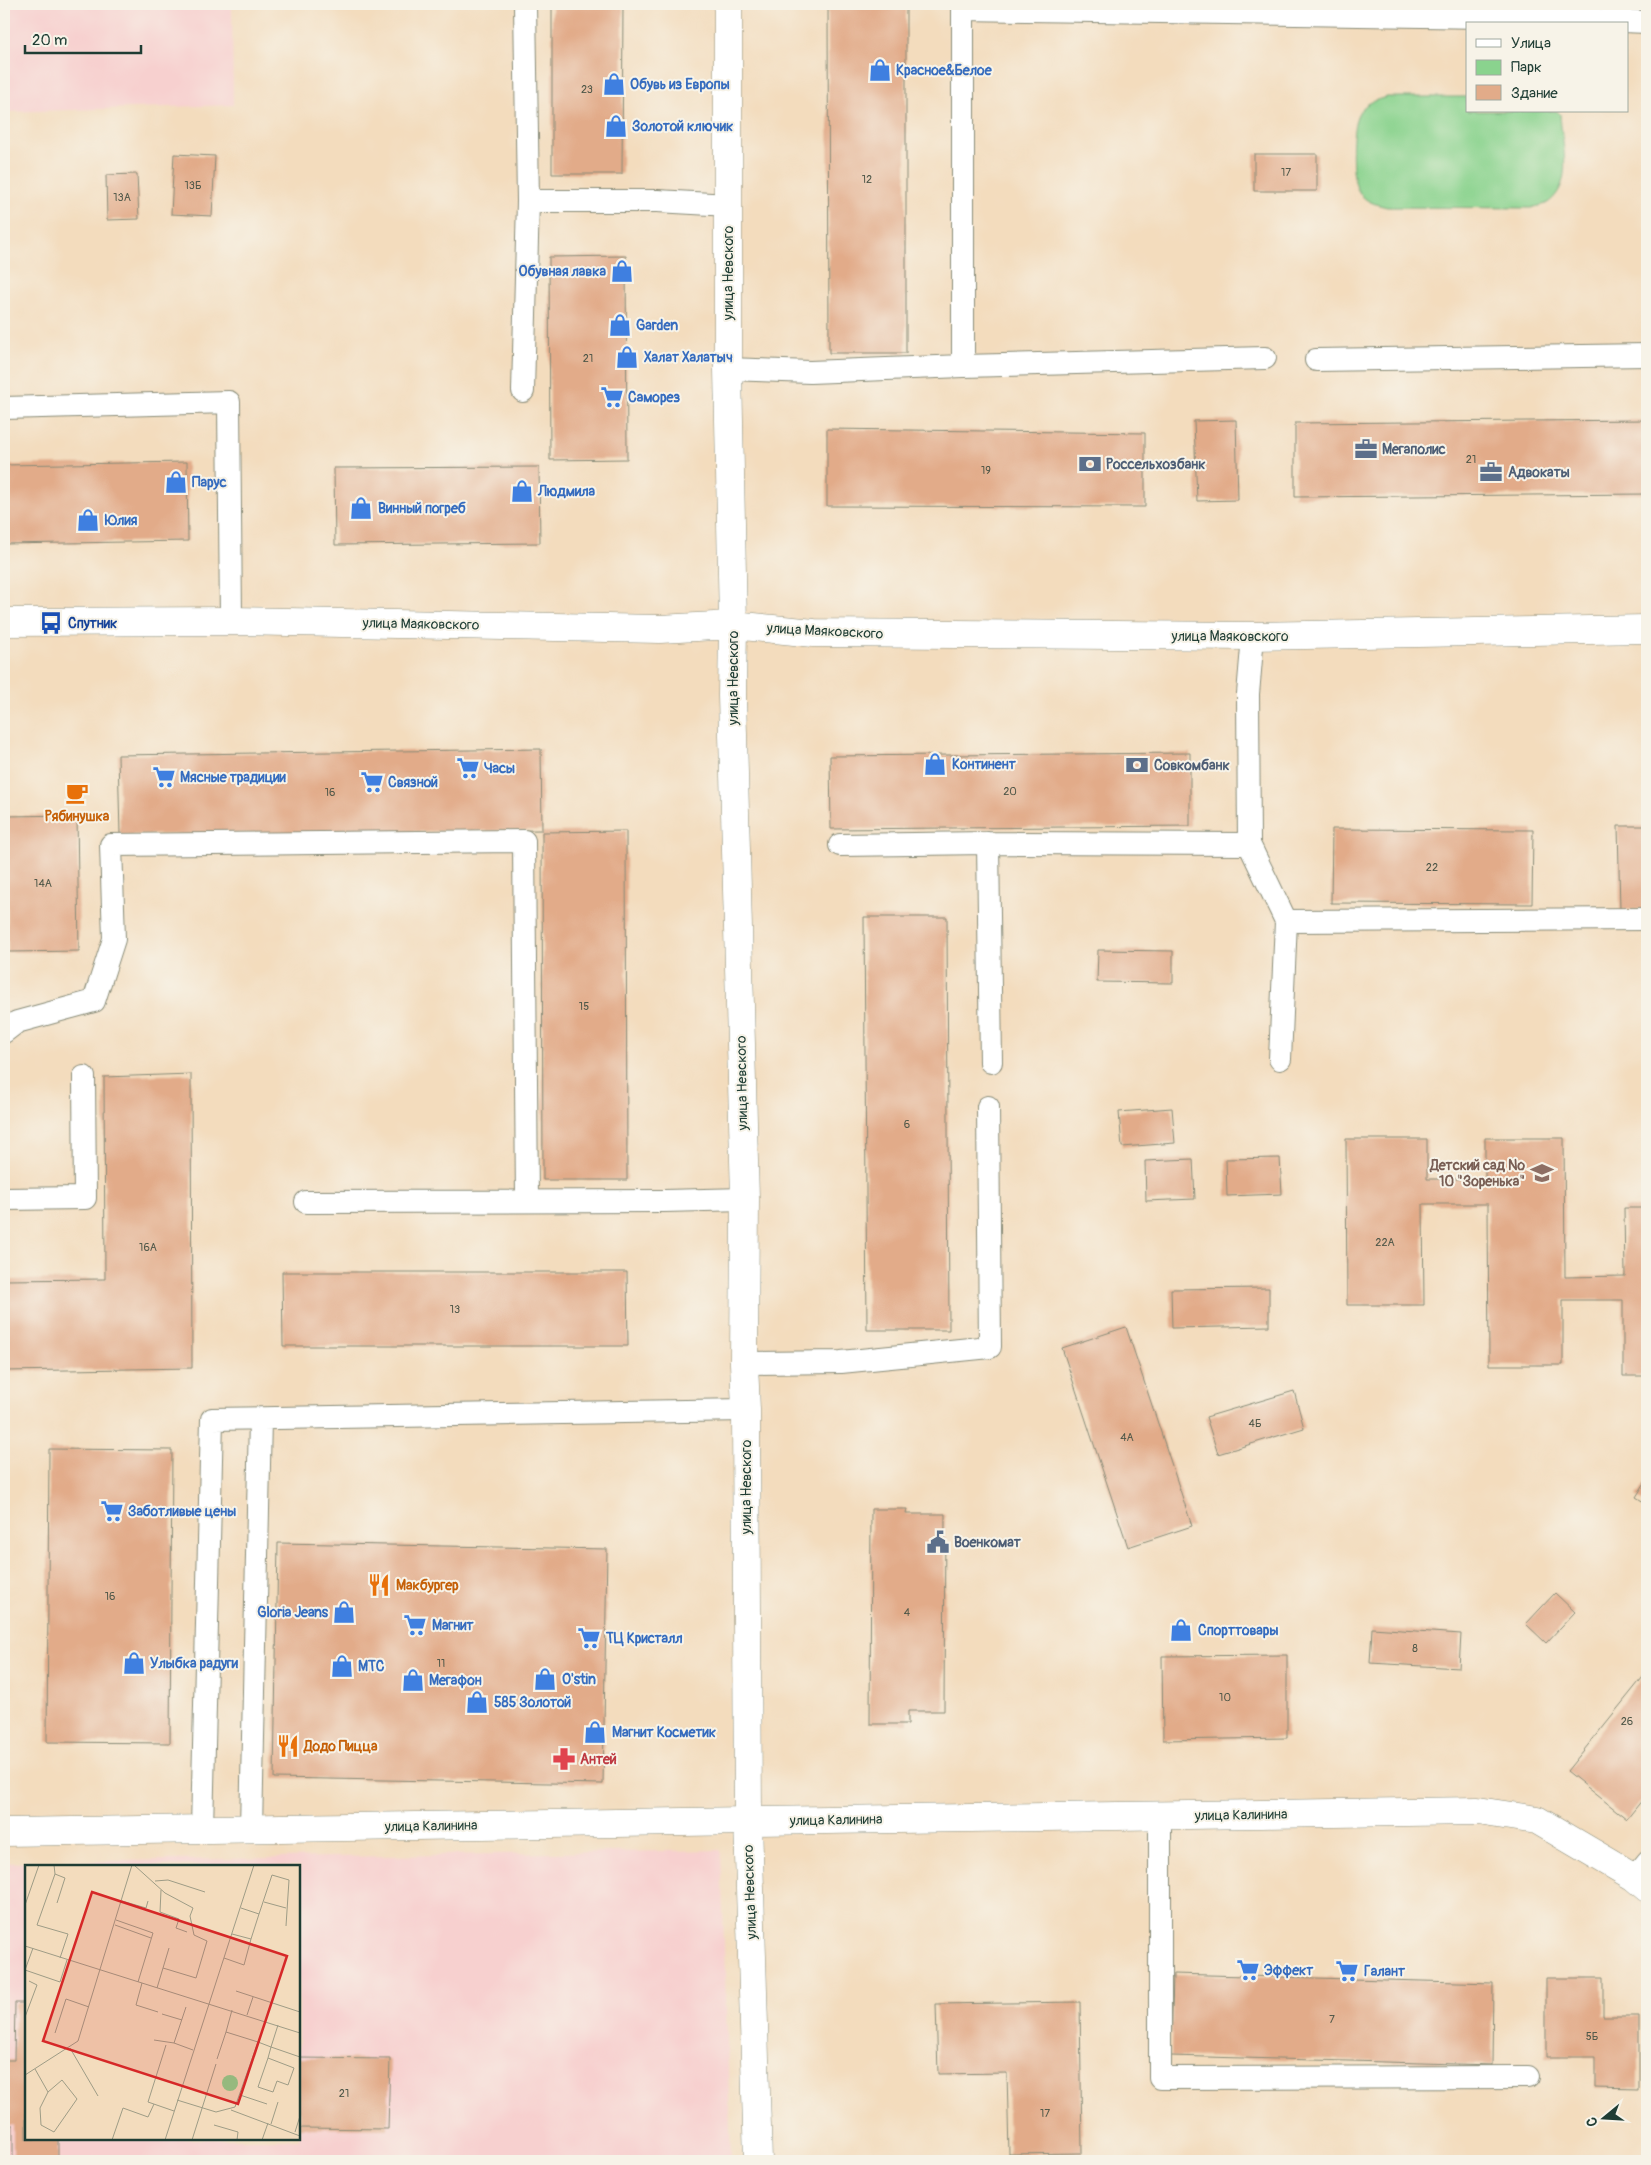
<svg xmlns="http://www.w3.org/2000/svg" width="1651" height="2165" font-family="Pangolin,sans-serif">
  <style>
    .built { fill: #f7d0cf; fill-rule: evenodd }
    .green { fill: #8ad38e; stroke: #548861 }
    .building { fill: #e2ab89 }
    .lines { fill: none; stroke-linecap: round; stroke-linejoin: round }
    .service-casing { stroke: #898c78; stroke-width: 24 }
    .minor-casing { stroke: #898c78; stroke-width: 29 }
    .tertiary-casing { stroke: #898c78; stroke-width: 29 }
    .service { stroke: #fff; stroke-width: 22 }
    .minor { stroke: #fff; stroke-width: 28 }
    .tertiary { stroke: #fff; stroke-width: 28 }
    .labels { text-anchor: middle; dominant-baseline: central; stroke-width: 4; stroke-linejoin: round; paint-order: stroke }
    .number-label { font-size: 11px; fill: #505849 }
    .shop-label { font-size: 14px; font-weight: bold; fill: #366cbe; stroke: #f7f3e8; text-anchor: start }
    .street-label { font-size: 14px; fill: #1f3d34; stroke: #f7f3e8 }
    .service-label { font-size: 14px; font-weight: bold; fill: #4e5e75; stroke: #f7f3e8; text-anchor: start }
    .transit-label { font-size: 14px; font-weight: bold; fill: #164399; stroke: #f7f3e8; text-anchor: start }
    .food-label { font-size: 14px; font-weight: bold; fill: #c56008; stroke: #f7f3e8; text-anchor: start }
    .education-label { font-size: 14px; font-weight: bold; fill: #785e54; stroke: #f7f3e8; text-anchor: end }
    .health-label { font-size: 14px; font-weight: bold; fill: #be3a42; stroke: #f7f3e8; text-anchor: start }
    .inset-road { fill: none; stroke: #9e9c86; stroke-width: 1 }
    .view { fill: #d62828; fill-opacity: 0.15; stroke: #d62828; stroke-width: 2.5 }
    .inset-edge { fill: none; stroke: #1f3d34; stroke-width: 2.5 }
  </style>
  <rect width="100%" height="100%" fill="#f7f3e8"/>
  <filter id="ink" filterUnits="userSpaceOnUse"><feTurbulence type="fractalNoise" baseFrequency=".02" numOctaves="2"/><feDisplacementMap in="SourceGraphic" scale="10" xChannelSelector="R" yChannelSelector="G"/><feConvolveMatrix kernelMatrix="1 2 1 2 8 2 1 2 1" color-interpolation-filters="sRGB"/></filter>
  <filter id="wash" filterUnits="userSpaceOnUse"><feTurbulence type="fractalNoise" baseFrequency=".0096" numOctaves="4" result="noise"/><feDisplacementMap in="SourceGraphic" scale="20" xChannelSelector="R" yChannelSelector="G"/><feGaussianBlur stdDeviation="1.12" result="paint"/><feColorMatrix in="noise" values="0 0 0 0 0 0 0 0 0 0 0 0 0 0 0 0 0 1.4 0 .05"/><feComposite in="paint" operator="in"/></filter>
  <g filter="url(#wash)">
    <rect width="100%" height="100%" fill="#f3dcbd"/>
    <!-- built -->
    <path class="built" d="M4,4H232L233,105L4,112Z
      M721,1850L731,2161H4V1863ZM26,1866H299V2139H26Z"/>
    <!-- green -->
    <path class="green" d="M1387,97H1467V111H1557L1560,114C1561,142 1575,182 1549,202C1544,206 1536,206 1531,208L1387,207C1375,204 1364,202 1358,190C1350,177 1351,127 1358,114C1364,103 1376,100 1387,97Z"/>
    <g id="blocks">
      <!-- building -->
      <path class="building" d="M552,4H623L622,174H552Z
        M828,4H906V353H829Z
        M1577,4H1647V9L1577,8Z
        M174,154L215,156L212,216L171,214Z
        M1254,154H1317V191H1254Z
        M137,174L139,219L107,220L106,175Z
        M626,256L627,459L550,460L549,257Z
        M1236,420L1238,500L1197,501L1194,421Z
        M1647,420V494L1295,497V423Z
        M827,429L1145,433V507L827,506Z
        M187,462L188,541L4,544V465Z
        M539,467L540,543L335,545L334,468Z
        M541,749L542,830L120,835L118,755Z
        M1190,753V826L831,829L830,756Z
        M77,815L79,951L8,952L6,816Z
        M1618,826H1647V909L1620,910Z
        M1332,829L1533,830L1532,904L1331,903Z
        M626,831L627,1180H543L542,832Z
        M864,917H947L949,1330H867Z
        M1098,950L1173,951V983L1097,982Z
        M191,1074L192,1368L4,1371V1280L105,1279L104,1077Z
        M1172,1108L1175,1143L1122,1147L1119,1112Z
        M1485,1138H1564L1565,1277L1625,1276L1624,1208H1647V1376H1623V1300H1563V1365H1489L1488,1204H1423L1424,1305H1347L1346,1139H1427V1179H1485Z
        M1280,1158L1282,1194L1227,1196L1226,1159Z
        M1193,1159L1195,1199L1146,1201L1145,1161Z
        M282,1272H627L628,1346H283Z
        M1269,1288V1326L1172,1328L1171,1289Z
        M1126,1327L1192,1526L1128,1547L1062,1348Z
        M1294,1391L1304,1428L1218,1454L1206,1417Z
        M49,1449L172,1450L170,1743L47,1742Z
        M1646,1481H1647V1504L1636,1497Z
        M871,1509H907L906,1514H945L944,1711H908V1724H870Z
        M278,1543L607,1549L603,1784L274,1778Z
        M1555,1593L1575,1612L1546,1643L1526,1624Z
        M1372,1628L1461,1634L1459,1668L1370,1663Z
        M1287,1655V1738L1163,1740L1162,1656Z
        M1647,1672V1794L1627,1819L1567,1771Z
        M1173,1974L1493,1983L1492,2065L1171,2056Z
        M1546,1978H1603V2016H1639V2089L1595,2088V2057H1546Z
        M1080,2002L1082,2153L1009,2154L1007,2073L938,2074L936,2004Z
        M15,2003H26V2139H58V2161H13V2125H4V2060H14Z
        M299,2058L390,2059L388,2129L299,2128Z"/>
    </g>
  </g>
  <g filter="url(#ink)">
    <use href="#blocks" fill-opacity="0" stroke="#898c78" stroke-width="1"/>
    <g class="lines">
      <defs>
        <path id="service" d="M528,201H657L729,205
          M1316,360L1647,355
          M963,366L1265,358
          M728,369L810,372L963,366V9L1549,18L1647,22
          M523,391L528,201L525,4
          M4,408L229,402L231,621
          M988,843L991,1062
          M1249,844L1286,921L1280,1059
          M840,845L988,843L1249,844L1248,694L1253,636
          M1286,921L1647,919
          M4,1032L17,1022L94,1001L114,939L111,845L524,841L527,1201
          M4,1199L85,1198L84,1077
          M306,1202L664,1201L745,1199
          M744,1363L841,1362L990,1347L988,1107
          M1160,1816V2078L1528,2077
          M202,1828L212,1419L746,1410
          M251,1828L260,1419
          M1634,1877L1647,1861"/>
        <path id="minor" d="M748,1821L1478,1811L1537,1820L1634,1877L1647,1888"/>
        <path id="tertiary" d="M728,4V369L733,625L732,696L745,1199L744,1363L746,1410L748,1821L758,2161
          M4,622L231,621L660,629L733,625L814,633L1253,636L1647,629
          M4,1832L748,1821"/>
      </defs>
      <!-- service casing -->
      <use href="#service" class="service-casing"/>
      <!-- minor casing -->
      <use href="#minor" class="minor-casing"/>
      <!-- tertiary casing -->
      <use href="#tertiary" class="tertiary-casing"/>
      <!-- service -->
      <use href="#service" class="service"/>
      <!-- minor -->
      <use href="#minor" class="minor"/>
      <!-- tertiary -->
      <use href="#tertiary" class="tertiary"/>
    </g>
  </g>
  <!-- icons -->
  <defs>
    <symbol id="shop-bare" viewBox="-9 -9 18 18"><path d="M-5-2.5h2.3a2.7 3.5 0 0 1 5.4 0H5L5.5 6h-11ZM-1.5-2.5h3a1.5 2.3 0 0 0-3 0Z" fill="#3f7fe0" stroke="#f7f3e8" stroke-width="2.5" paint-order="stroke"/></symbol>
    <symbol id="supermarket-bare" viewBox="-9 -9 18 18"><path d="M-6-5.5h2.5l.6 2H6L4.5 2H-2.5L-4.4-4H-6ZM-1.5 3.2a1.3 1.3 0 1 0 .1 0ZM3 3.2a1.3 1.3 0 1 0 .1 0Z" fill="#3f7fe0" stroke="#f7f3e8" stroke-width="2.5" paint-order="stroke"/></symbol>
    <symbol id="office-bare" viewBox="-9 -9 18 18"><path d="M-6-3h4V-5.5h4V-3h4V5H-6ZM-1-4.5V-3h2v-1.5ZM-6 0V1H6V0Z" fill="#5c6f8a" stroke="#f7f3e8" stroke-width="2.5" paint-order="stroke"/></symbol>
    <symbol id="bank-bare" viewBox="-9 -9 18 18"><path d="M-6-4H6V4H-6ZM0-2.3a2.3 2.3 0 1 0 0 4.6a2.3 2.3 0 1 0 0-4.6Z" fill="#5c6f8a" stroke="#f7f3e8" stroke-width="2.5" paint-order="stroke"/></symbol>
    <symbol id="bus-bare" viewBox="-9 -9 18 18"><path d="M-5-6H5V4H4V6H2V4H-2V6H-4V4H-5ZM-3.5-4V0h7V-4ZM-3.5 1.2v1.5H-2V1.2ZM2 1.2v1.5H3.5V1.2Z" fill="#1a4fb4" stroke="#f7f3e8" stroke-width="2.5" paint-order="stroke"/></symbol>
    <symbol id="cafe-bare" viewBox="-9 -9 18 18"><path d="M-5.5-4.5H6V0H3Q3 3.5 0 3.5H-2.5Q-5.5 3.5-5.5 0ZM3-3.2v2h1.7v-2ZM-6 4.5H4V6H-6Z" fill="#e8710a" stroke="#f7f3e8" stroke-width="2.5" paint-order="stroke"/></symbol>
    <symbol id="school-bare" viewBox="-9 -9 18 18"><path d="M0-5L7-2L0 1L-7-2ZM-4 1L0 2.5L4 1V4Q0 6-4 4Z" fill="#8d6e63" stroke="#f7f3e8" stroke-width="2.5" paint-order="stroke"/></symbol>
    <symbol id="civic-bare" viewBox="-9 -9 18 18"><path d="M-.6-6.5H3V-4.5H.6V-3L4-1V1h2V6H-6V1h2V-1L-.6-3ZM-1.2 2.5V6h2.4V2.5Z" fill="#5c6f8a" stroke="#f7f3e8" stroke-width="2.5" paint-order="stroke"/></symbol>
    <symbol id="restaurant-bare" viewBox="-9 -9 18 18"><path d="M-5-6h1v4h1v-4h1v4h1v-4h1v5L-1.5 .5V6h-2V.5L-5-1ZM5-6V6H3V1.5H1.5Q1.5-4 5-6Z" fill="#e8710a" stroke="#f7f3e8" stroke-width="2.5" paint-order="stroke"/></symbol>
    <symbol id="pharmacy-bare" viewBox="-9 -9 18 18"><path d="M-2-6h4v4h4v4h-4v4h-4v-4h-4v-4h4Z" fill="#e0444e" stroke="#f7f3e8" stroke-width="2.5" paint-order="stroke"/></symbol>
  </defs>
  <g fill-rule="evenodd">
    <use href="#shop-bare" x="864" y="54" width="32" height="32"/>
    <use href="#shop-bare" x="598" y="68" width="32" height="32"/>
    <use href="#shop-bare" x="600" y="110" width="32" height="32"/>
    <use href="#shop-bare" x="606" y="255" width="32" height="32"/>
    <use href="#shop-bare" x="604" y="309" width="32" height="32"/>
    <use href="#shop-bare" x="611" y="341" width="32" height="32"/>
    <use href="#supermarket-bare" x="596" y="381" width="32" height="32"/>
    <use href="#office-bare" x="1350" y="433" width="32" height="32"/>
    <use href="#bank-bare" x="1074" y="448" width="32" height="32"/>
    <use href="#office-bare" x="1475" y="456" width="32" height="32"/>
    <use href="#shop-bare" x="160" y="466" width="32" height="32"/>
    <use href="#shop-bare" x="506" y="475" width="32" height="32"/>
    <use href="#shop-bare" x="345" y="492" width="32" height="32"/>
    <use href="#shop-bare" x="72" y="504" width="32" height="32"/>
    <use href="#bus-bare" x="35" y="607" width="32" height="32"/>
    <use href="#shop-bare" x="919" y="748" width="32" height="32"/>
    <use href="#bank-bare" x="1121" y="749" width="32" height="32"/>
    <use href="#supermarket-bare" x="452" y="752" width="32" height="32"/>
    <use href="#supermarket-bare" x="148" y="761" width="32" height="32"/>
    <use href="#supermarket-bare" x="356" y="766" width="32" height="32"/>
    <use href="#cafe-bare" x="61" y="777" width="32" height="32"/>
    <use href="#school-bare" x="1526" y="1157" width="32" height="32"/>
    <use href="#supermarket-bare" x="96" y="1495" width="32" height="32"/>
    <use href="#civic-bare" x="922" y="1526" width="32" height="32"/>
    <use href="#restaurant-bare" x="363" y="1569" width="32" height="32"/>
    <use href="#shop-bare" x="328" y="1596" width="32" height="32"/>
    <use href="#supermarket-bare" x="399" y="1609" width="32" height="32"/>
    <use href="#shop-bare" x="1165" y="1614" width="32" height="32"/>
    <use href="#supermarket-bare" x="573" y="1622" width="32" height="32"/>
    <use href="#shop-bare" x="118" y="1647" width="32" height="32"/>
    <use href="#shop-bare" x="326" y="1650" width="32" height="32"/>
    <use href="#shop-bare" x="529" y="1663" width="32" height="32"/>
    <use href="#shop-bare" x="397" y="1664" width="32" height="32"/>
    <use href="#shop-bare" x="461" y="1686" width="32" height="32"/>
    <use href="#shop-bare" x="579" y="1716" width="32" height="32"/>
    <use href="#restaurant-bare" x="272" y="1730" width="32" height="32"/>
    <use href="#pharmacy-bare" x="548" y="1743" width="32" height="32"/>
    <use href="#supermarket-bare" x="1232" y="1954" width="32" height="32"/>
    <use href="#supermarket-bare" x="1331" y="1955" width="32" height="32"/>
  </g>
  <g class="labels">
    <!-- number labels -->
    <g class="number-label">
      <text x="587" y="89">23</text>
      <text x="1286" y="172">17</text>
      <text x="867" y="179">12</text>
      <text x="193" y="185">13Б</text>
      <text x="122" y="197">13А</text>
      <text x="588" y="358">21</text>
      <text x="1471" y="459">21</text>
      <text x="986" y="470">19</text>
      <text x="1010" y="791">20</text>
      <text x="330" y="792">16</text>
      <text x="1432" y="867">22</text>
      <text x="43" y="883">14А</text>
      <text x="584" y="1006">15</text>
      <text x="907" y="1124">6</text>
      <text x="1385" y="1242">22А</text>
      <text x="148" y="1247">16А</text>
      <text x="455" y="1309">13</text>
      <text x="1255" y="1423">4Б</text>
      <text x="1127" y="1437">4А</text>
      <text x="110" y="1596">16</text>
      <text x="907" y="1612">4</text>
      <text x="1415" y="1648">8</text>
      <text x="441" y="1663">11</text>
      <text x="1225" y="1697">10</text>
      <text x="1627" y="1721">26</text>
      <text x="1332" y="2019">7</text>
      <text x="1592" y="2036">5Б</text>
      <text x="344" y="2093">21</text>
      <text x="1045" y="2113">17</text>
    </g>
    <!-- shop labels -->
    <g class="shop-label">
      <text x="896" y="70">Красное&amp;Белое</text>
      <text x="630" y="84">Обувь из Европы</text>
      <text x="632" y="126">Золотой ключик</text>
      <text x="606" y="271" text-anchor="end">Обувная лавка</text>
      <text x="636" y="325">Garden</text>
      <text x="644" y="357">Халат Халатыч</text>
      <text x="628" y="397">Саморез</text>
      <text x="192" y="482">Парус</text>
      <text x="538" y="491">Людмила</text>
      <text x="378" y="508">Винный погреб</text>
      <text x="105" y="520">Юлия</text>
      <text x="952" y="764">Континент</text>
      <text x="484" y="768">Часы</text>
      <text x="180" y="777">Мясные традиции</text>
      <text x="388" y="782">Связной</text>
      <text x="128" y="1511">Заботливые цены</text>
      <text x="328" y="1612" text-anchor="end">Gloria Jeans</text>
      <text x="432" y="1625">Магнит</text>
      <text x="1198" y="1630">Спорттовары</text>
      <text x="606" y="1638">ТЦ Кристалл</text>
      <text x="150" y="1663">Улыбка радуги</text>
      <text x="358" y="1666">МТС</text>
      <text x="562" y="1679">O'stin</text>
      <text x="429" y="1680">Мегафон</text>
      <text x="494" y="1702">585 Золотой</text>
      <text x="612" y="1732">Магнит Косметик</text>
      <text x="1264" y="1970">Эффект</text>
      <text x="1364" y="1971">Галант</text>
    </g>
    <!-- street labels -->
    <g class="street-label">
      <text transform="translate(728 273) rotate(-90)">улица Невского</text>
      <text transform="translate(421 624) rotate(1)">улица Маяковского</text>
      <text transform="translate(825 631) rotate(3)">улица Маяковского</text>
      <text x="1230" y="636">улица Маяковского</text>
      <text transform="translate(733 678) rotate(-90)">улица Невского</text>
      <text transform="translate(742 1083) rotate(-91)">улица Невского</text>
      <text transform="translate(746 1487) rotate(-90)">улица Невского</text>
      <text transform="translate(1241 1815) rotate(-1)">улица Калинина</text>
      <text transform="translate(836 1820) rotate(-1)">улица Калинина</text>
      <text transform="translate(431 1826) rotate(-1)">улица Калинина</text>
      <text transform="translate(750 1892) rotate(-92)">улица Невского</text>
    </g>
    <!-- service labels -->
    <g class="service-label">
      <text x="1382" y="449">Мегаполис</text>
      <text x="1106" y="464">Россельхозбанк</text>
      <text x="1508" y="472">Адвокаты</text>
      <text x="1154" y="765">Совкомбанк</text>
      <text x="954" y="1542">Военкомат</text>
    </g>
    <!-- transit labels -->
    <g class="transit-label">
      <text x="68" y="623">Спутник</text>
    </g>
    <!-- food labels -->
    <g class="food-label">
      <text x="77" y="816" text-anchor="middle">Рябинушка</text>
      <text x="396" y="1585">Макбургер</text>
      <text x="304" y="1746">Додо Пицца</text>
    </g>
    <!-- education labels -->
    <g class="education-label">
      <text x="1525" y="1165">Детский сад №<tspan x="1525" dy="16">10 "Зоренька"</tspan></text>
    </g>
    <!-- health labels -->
    <g class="health-label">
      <text x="580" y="1759">Антей</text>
    </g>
  </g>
  <!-- overview -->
  <g transform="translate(25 1865)">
    <rect width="275" height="275" fill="#f3dcbd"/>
    <path d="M197 218a8 8 0 1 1 16 0a8 8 0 1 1-16 0Z" fill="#8ad38e"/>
    <path class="inset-road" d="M29,0L30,9L12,60L43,69L35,93M109,0L140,28L168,43L165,51L169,70L182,76L171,113L138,103M30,9L40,13L32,38M130,16L143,15L180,27M136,25L135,47L154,54L151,63L162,67M97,36L121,43L123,36M239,37L261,43M0,40L14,0M216,43L234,49L226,74M234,49L247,10L264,15L261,61M91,55L128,68L113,117M90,60L126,73M0,81L275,168M8,83L0,105L35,117L42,95M199,93L219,100L226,74L207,69M117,118L111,140L133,147M132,123L144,83M211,126L275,147M161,142L149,178L168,185M137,149L157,155M222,150L228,132M0,152L12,120L4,116M253,160L246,182L275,192M30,168L41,134L64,142M129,175L149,178M233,177L246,182L243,193M141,180L123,237L149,246M45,183L73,231M243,193L269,203L263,220L252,216L248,227L233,222ZM192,194L201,167M10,204L23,227L15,243L16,260L29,267L52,234L37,215L23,227M0,210L53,176L107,0M215,230L242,239M152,235L191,247L210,242L233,177L201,167L207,145M206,245L275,271M246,259L253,237M189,260L213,267L212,275M270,267L275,251M87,275L98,243L123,252L129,239M140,275L229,0M167,275L191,199M237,275L243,258"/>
    <path class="view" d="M67,27L262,91L213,239L18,176Z"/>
    <rect width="275" height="275" class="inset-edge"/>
  </g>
  <!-- margin -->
  <rect width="1651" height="2165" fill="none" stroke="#f7f3e8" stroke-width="20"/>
  <!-- legend -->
  <rect x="1466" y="22" width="162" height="90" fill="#f7f3e8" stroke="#a1aaa0"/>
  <rect x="1476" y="39" width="25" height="8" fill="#ffffff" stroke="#a1aaa0"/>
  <text x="1511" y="48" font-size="15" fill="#1f3d34">Улица</text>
  <rect x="1476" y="60" width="25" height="15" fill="#8ad38e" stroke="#a1aaa0"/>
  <text x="1511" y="72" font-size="15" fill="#1f3d34">Парк</text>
  <rect x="1476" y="85" width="25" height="15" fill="#e2ab89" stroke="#a1aaa0"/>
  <text x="1511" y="98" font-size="15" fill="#1f3d34">Здание</text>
  <!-- north arrow -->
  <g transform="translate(1604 2118) rotate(252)" stroke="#f7f3e8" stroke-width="4" paint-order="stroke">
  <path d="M0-4L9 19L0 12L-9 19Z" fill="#1f3d34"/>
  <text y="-8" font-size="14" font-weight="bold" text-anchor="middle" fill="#1f3d34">С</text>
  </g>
  <!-- scale -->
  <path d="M25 45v8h116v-8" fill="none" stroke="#1f3d34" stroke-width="2.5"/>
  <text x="32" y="45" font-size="15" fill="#1f3d34" stroke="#f7f3e8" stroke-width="4" paint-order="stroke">20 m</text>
</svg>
